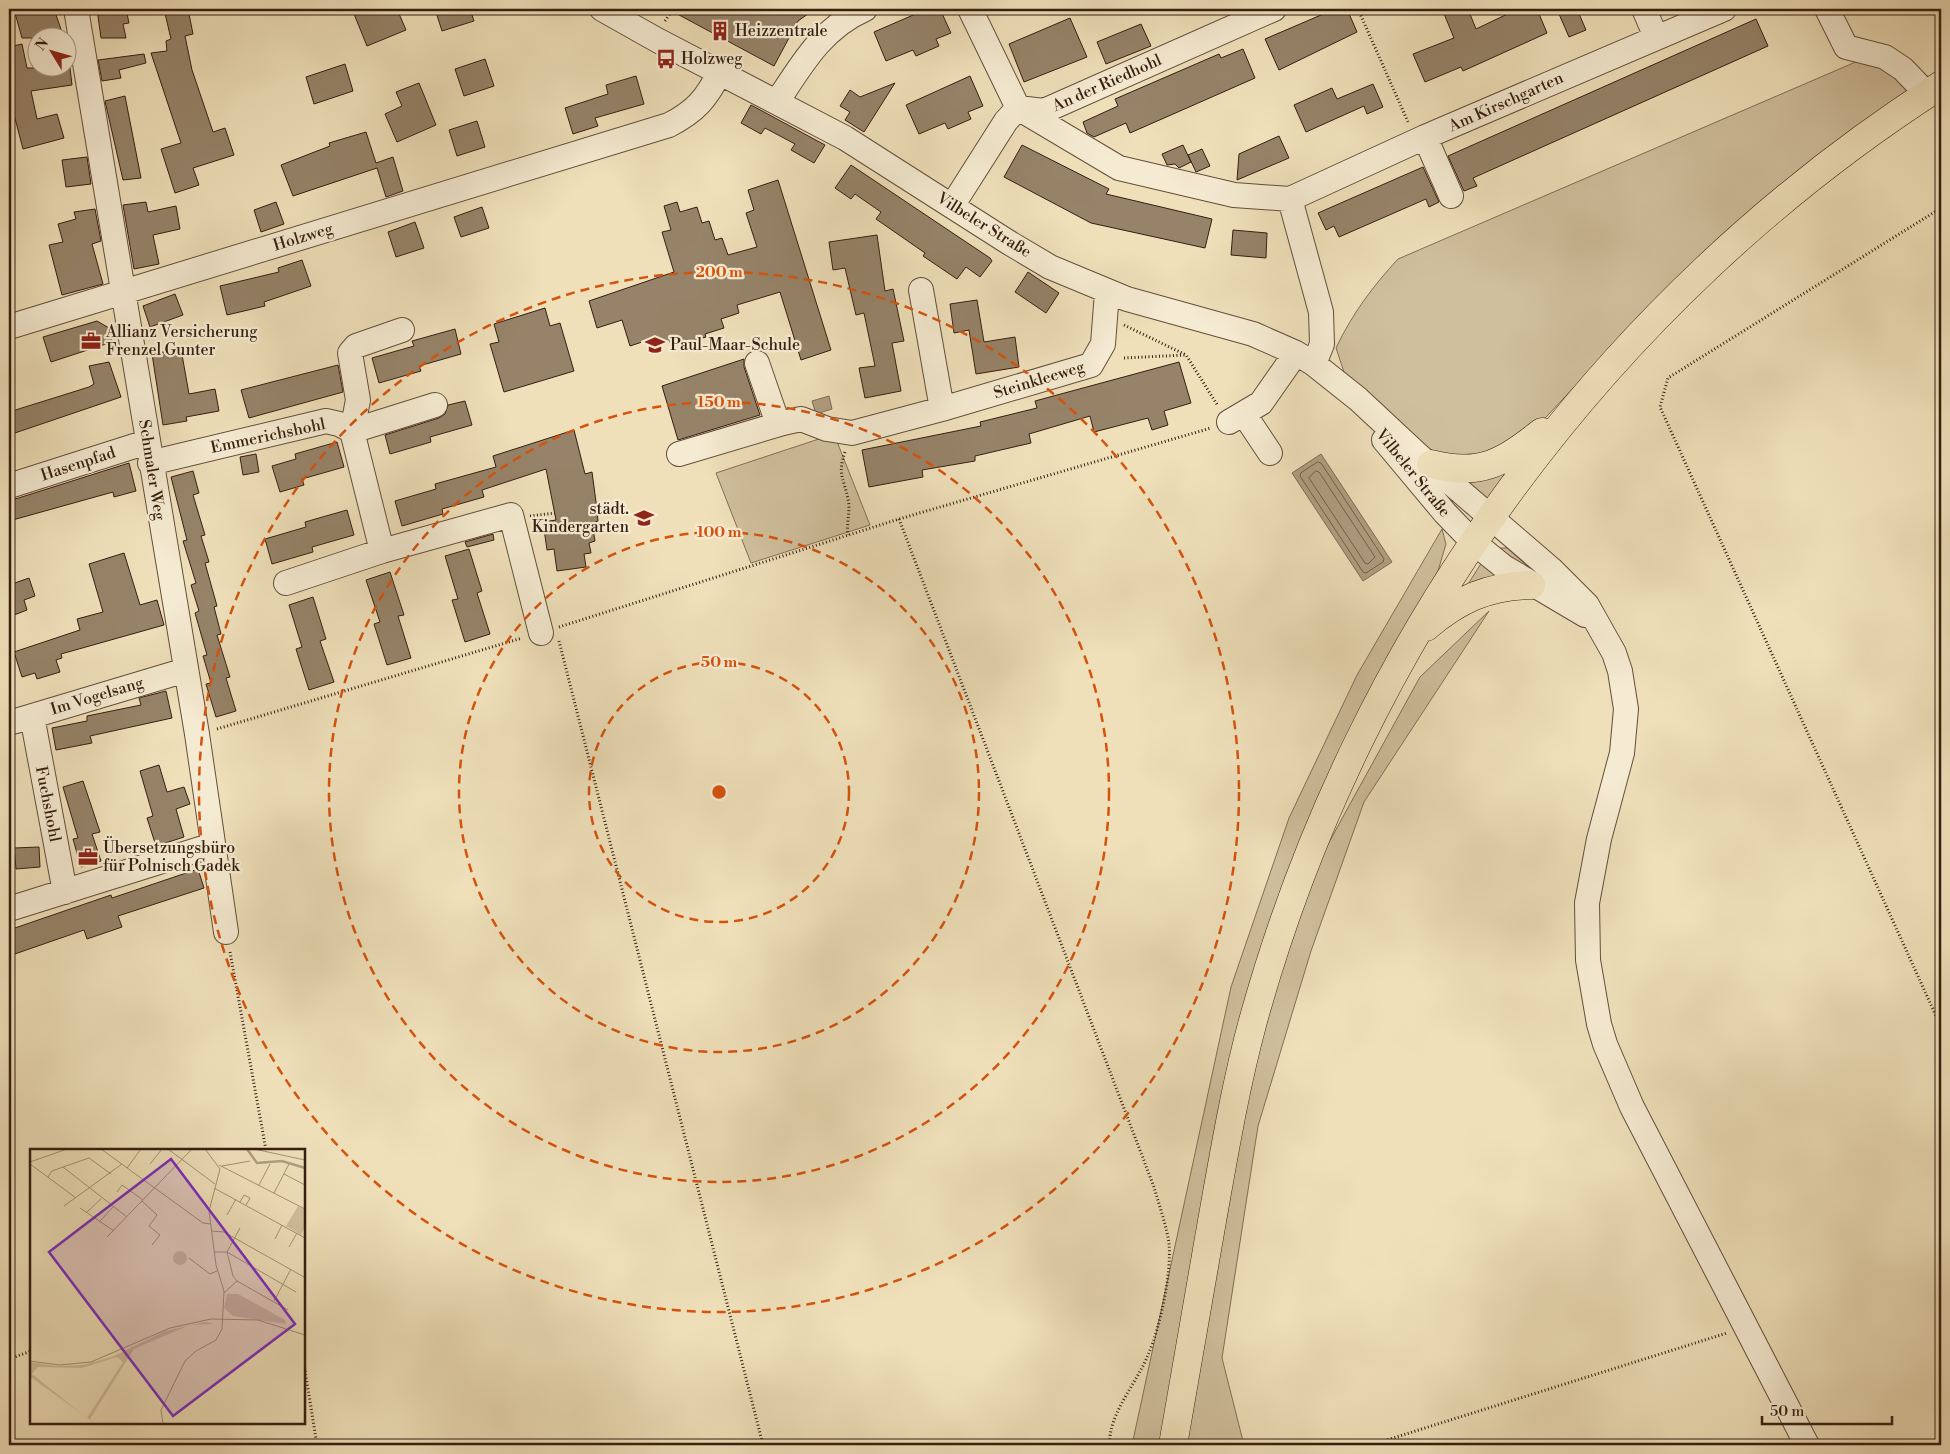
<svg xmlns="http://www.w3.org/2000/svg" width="1950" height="1454" font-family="'Libre Bodoni',serif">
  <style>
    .green { fill: #d0bf9d; stroke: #836e57 }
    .water { fill: #b09e81; stroke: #7f6b54 }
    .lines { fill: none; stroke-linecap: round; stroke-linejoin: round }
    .shore { stroke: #735e49; stroke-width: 1 }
    .building { fill: #968369; stroke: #361e11 }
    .minor-casing { stroke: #644e3b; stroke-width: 26 }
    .major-casing { stroke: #361e11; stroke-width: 29 }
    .path { stroke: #361e11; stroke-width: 3; stroke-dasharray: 1 2.5; stroke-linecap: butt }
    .minor { stroke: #f5ebd2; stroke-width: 24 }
    .major { stroke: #efe0ba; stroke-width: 28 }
    .ring { fill: none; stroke: #d6530c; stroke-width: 2.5; stroke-dasharray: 9 6 }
    .labels { text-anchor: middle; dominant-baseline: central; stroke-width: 4.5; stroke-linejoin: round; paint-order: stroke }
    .poi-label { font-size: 16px; fill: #361e11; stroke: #f5ebd2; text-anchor: start }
    .street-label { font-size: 16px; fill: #361e11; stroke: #f5ebd2 }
    .inset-river { fill: none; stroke: #b09e81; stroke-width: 2.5 }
    .inset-road { fill: none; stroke: #a59276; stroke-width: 1 }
    .view { fill: #7b2cbf; fill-opacity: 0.15; stroke: #7b2cbf; stroke-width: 2.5 }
    .inset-edge { fill: none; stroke: #361e11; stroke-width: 2.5 }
    .centre { fill: #d6530c; stroke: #f5ebd2; stroke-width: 2.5 }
    .ring-label { font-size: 15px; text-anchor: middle; font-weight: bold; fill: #d6530c; stroke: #f5ebd2; stroke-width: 4.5; stroke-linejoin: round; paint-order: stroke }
  </style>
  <rect width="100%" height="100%" fill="#efe0ba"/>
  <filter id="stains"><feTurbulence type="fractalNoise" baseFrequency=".004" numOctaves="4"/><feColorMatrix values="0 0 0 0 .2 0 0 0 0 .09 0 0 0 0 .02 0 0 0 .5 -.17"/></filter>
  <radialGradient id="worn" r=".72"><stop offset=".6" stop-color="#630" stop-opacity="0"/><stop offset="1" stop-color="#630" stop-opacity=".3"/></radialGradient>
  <!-- green -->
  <path class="green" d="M1865,58L1898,73L1907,92L1623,335L1533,431L1486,464L1438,460L1361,393L1344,372L1336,348C1352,314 1373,286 1398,259Z
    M834,434L870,525L751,563L716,473Z
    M1511,468L1489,501L1460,480Z
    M1442,529L1446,544L1438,571L1392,655L1289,870L1162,1445H1132L1231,987L1289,818L1357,675Z
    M1496,548H1507L1548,584Z
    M1482,562L1508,582L1458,600Z
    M1489,611L1364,802L1311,951L1258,1126L1222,1358L1244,1445H1180L1261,1025L1322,855L1420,677Z"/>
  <!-- water -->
  <path class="water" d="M829,396L832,409L816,414L812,401Z
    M1321,454L1392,562L1363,581L1292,473Z"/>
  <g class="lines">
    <!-- shore -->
    <path class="shore" d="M1318,462L1321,463L1384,559L1383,562L1366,573L1363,572L1300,476L1301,473Z
      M1316,471L1319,472L1375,557L1368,564L1365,563L1309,478Z"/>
  </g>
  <!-- building -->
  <path class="building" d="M29,9H54L64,38H22L15,13Z
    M97,9H126L129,23L123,24L126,38H101Z
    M164,9H188L193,34L185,36L192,70L213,132L225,128L234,155L193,168L199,185L175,193L161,149L181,143L151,53L167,51L166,41L171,39Z
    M352,9H397L406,30L367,46Z
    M435,9H470L474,21L442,31Z
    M668,9H815L798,21L774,66Z
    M927,9H940L951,33L936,39L939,46L916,56L913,50L886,61L874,32Z
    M1335,9H1347L1357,32L1279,70L1265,39Z
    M1442,9H1468L1476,29L1518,9H1537L1547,33L1463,71L1461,67L1425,82L1413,54L1454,38Z
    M1572,9H1577L1586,30L1569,37L1559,14Z
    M1070,18L1087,57L1024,82L1009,44Z
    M1756,19L1768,46L1473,178L1477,186L1464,191L1448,156Z
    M1141,24L1151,46L1106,64L1097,42Z
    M22,44L27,68H70L72,85L31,91L37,119L57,114L64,138L23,149L11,103L9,104V47Z
    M1243,49L1255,78L1130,133L1126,123L1094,137L1087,133L1083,122L1118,106L1115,99L1219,54L1221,58Z
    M144,54L146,63L119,70L121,78L102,81L98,60Z
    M485,59L494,86L464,96L455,69Z
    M345,64L353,91L314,104L306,77Z
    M636,76L644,104L595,118L598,126L573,134L565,108L608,94L606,85Z
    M970,76L983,106L968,112L971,119L948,129L945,123L919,134L906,105Z
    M419,83L436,125L397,142L385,114L402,106L396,92Z
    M895,83L864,132L845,120L850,112L840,106L850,90L860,97Z
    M1373,84L1383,107L1367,114L1364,106L1306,132L1294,105L1332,88L1337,99Z
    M125,96L141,178L123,180L105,101Z
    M751,105L825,145L814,163L791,150L795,144L765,128L761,134L741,123Z
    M477,121L485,147L457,156L449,130Z
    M366,132L376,163L393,157L403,191L386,197L377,168L293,196L281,165L330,146L329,143Z
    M1279,136L1289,158L1237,180L1239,154Z
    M1022,145L1109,189L1106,194L1212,219L1205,248L1091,223L1004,177Z
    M1183,145L1191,162L1179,168L1175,164L1167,165L1162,154Z
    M1202,149L1210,166L1196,172L1188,155Z
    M87,157L91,184L66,187L62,160Z
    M851,165L990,258L992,261L980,277L966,267L957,279L923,256L925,253L876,219L881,212L855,194L851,199L835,188Z
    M1423,167L1439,202L1429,207L1426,199L1339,237L1334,226L1326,230L1318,213Z
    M778,180L831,350L801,360L780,292L737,305L739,313L721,319L724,328L705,334L706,337L677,345L675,340L657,346L654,338L630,346L622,320L597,328L589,301L674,272L662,232L671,230L664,206L677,202L680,212L697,207L702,223L709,221L715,240L722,238L728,255L757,247L746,213L754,210L748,190Z
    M146,202L148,212L176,206L180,229L153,235L159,264L134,269L123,205Z
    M276,202L284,224L261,232L254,210Z
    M482,207L489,228L461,237L454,217Z
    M95,209L101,241L92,244L103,284L62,295L49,245L63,242L58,224L76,219L74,212Z
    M415,222L424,248L396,257L388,232Z
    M1233,230L1267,233L1266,258L1231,255Z
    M877,235L885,291L893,289L904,341L892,343L901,391L865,398L859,368L875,366L864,313L856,315L845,268L833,270L829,242Z
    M302,260L311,286L264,302L265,306L227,315L220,286L279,272L278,268Z
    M1028,272L1059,293L1046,313L1015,292Z
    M175,294L183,315L150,327L143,306Z
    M977,300L984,342L1015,337L1019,367L976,374L969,330L954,333L950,304Z
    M545,308L550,326L560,323L574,371L504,392L490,344L499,342L494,324Z
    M97,321L109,328L112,342L51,362L43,337Z
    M455,329L461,354L419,366L421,371L379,383L372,358L414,346L412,341Z
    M181,349L189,394L215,389L219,411L186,417L187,421L163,425L152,354Z
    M744,359V367L760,415L678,440L662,386Z
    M109,362L121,397L9,435V412L89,387L94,384L89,366Z
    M1179,362L1191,403L1164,411L1168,425L1152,430L1148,418L1094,432L1090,416L1029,434L1031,443L975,456V461L922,470L923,477L869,487L862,450L981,426L980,422L1037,408L1035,401Z
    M338,365L343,392L249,418L241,390Z
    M465,401L472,425L430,437L431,442L390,454L385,435L439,418L445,414L448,405Z
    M574,430L585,474L592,472L596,502L598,521L592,523L595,541L589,543L591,553L584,554L586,567L557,571L554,549L547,550L543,522L556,520L546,469L482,490L484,497L442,509L443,514L402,526L395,501L436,489L435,484L496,467L493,456Z
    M337,442L344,467L302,479L304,485L280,492L272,466L296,459L295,454Z
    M256,454L259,472L243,475L240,457Z
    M129,463L136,491L114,497L113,492L9,521V501Z
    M193,471L199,493L193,495L205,535L201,536L209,562L205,563L217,606L214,607L221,634L217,635L230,677L226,678L236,711L216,717L206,684L211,683L203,656L207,655L195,613L199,611L191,585L196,583L183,541L187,540L171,477Z
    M347,510L354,535L312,547L313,552L272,564L265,539L306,527L305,522Z
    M493,534L494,540L467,547L465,542Z
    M469,549L482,591L477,593L490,634L465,642L452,600L458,599L445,556Z
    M124,553L140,605L157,600L164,625L61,654L62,658L56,660L60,672L37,679L35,673L22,677L14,652L80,630L77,619L103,612L89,564Z
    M390,572L404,615L398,616L411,658L387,665L374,624L380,622L366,580Z
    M29,578L35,596L24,600L27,610L9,617V585Z
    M313,597L326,639L320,641L334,682L309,690L296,649L302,647L289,605Z
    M166,691L172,718L90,736L92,743L56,750L52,728L87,721V716L141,705L139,698Z
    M159,765L167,792L184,787L190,804L176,809L184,837L156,846L147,818L153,816L140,771Z
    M83,781L100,832L92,834L101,861L81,867L73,839L78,838L63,787Z
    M39,847L40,867L16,869L14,848Z
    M198,869L204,888L118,916L122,927L87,939L84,930L9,956V930L111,895L112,898Z"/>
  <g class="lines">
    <defs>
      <path id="minor" d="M76,9L197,734L226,932
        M602,9L657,40L845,138L1008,242L1050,267L1127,299L1253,334L1296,353L1314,364L1358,399L1417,454L1551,569L1587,605L1614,653L1620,671L1626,709L1622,753L1599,839L1587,903L1588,960L1599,1024L1605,1044L1632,1107L1807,1445
        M970,9L1018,108L1119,168L1234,195L1290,199L1425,137L1724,9
        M1644,9L1656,37
        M1827,9L1846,47L1885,57L1903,69L1927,94
        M777,102C802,64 822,28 865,9
        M1425,137L1451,196
        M1290,199L1321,312L1322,344L1314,364
        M952,206L1006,121L1018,108L1044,111L1274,9
        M921,290L942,409
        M9,327L669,125C696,111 706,99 720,72
        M757,363L778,424
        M1244,414L1270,453
        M1229,422L1261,403L1296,353
        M352,431L358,400L350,353L356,346L402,330
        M352,431L435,405
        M1384,440L1445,513L1473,542L1504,567L1585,615
        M679,454L783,423L801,419L827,429L852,433L942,409L1091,365L1103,344L1107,292
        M150,463L326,421L339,424L352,431L382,551L511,515L541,633
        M9,486L147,442
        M286,583L382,551
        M32,716L65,892
        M9,723L186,670
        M9,909L213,845"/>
      <path id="major" d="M1431,464C1481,477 1504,462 1542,432
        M1426,627C1459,599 1488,586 1531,585
        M1173,1445C1186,1370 1199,1296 1212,1221C1224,1154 1235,1087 1253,1021C1359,637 1605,300 1941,85"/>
    </defs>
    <!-- minor casing -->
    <use href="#minor" class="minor-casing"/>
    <!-- major casing -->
    <use href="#major" class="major-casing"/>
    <!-- path -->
    <path class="path" d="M1358,9L1408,122
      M665,21L673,9
      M1937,115L1941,124
      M1941,208L1668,378L1660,407L1941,1027
      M1124,325L1186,355L1218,406
      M1124,358L1185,355
      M845,452C837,474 844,479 848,499C851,510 846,523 848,535
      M530,516L555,513
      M899,519L1154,1187C1159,1205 1166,1224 1169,1243C1172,1272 1160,1328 1148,1355C1137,1383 1107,1416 1110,1445
      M559,627L899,519L1211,428
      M559,641L763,1445
      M217,729L522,638
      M230,952L266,1150
      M9,1359L31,1351
      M304,1364L317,1445
      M1371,1445L1727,1333"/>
    <!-- minor -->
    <use href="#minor" class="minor"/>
    <!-- major -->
    <use href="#major" class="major"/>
  </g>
  <!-- distance rings -->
  <g class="ring">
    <circle cx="719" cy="792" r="130"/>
    <circle cx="719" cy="792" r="260"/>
    <circle cx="719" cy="792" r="390"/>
    <circle cx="719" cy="792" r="520"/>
  </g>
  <!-- icons -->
  <defs>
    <symbol id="building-bare" viewBox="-9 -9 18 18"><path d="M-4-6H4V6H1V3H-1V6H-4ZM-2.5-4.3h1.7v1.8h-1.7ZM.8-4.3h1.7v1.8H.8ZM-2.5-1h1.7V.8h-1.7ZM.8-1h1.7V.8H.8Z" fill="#8f2418" stroke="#f5ebd2" stroke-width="2.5" paint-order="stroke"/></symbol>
    <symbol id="bus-bare" viewBox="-9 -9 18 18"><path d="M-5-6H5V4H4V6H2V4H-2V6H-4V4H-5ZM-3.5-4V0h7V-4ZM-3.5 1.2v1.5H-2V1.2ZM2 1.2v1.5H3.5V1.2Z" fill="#8f2418" stroke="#f5ebd2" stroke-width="2.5" paint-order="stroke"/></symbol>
    <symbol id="office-bare" viewBox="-9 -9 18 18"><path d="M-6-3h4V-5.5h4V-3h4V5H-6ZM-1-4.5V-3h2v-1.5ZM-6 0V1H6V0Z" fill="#8f2418" stroke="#f5ebd2" stroke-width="2.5" paint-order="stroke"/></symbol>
    <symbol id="school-bare" viewBox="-9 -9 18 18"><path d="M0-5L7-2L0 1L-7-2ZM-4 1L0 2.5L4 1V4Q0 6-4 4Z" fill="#8f2418" stroke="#f5ebd2" stroke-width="2.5" paint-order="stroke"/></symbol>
  </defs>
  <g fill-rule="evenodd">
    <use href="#building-bare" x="706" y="17" width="28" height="28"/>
    <use href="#bus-bare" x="652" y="45" width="28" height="28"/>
    <use href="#office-bare" x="77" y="327" width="28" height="28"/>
    <use href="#school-bare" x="641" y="331" width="28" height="28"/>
    <use href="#school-bare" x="630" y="504" width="28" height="28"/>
    <use href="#office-bare" x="74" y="843" width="28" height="28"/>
  </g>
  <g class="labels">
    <!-- poi labels -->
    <g class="poi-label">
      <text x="735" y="31">Heizzentrale</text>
      <text x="681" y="59">Holzweg</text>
      <text x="106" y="332">Allianz Versicherung<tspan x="106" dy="18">Frenzel Gunter</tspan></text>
      <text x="670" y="345">Paul-Maar-Schule</text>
      <text x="629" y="509" text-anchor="end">städt.<tspan x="629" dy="18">Kindergarten</tspan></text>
      <text x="103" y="848">Übersetzungsbüro<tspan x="103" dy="18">für Polnisch Gadek</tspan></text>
    </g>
    <!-- street labels -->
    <g class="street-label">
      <text transform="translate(1107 83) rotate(-24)">An der Riedhohl</text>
      <text transform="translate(1506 102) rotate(-24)">Am Kirschgarten</text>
      <text transform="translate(984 225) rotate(32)">Vilbeler Straße</text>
      <text transform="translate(303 237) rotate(-17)">Holzweg</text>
      <text transform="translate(1039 380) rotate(-17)">Steinkleeweg</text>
      <text transform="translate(268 436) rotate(-12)">Emmerichshohl</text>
      <text transform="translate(78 464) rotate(-18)">Hasenpfad</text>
      <text transform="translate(152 470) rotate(81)">Schmaler Weg</text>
      <text transform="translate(1413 473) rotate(51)">Vilbeler Straße</text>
      <text transform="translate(97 696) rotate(-17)">Im Vogelsang</text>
      <text transform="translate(48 804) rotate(79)">Fuchshohl</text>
    </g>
  </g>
  <!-- overview -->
  <g transform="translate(30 1149)">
    <rect width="275" height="275" fill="#efe0ba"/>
    <path d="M268,57L275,61V78L271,86L256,77ZM143 109a7 7 0 1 1 14 0a7 7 0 1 1-14 0ZM197,145H208L255,171L256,175L203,167L194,159ZM175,173L184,175L160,176L104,200L60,270L66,275L2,229L0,231V213L25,217L53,216L82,208L135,182ZM87,208L93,213L57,269L2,225L8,218L52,219Z" fill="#d0bf9d" fill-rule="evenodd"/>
    <path class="inset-river" d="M217,0L227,14L252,12L275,19"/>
    <path class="inset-road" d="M71,0L173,74L181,75M138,0L185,35M224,0L275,11M0,13L37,0M0,15L46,49M120,15L132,0M189,16L275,60M192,17L220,12M97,19L111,0M81,25L59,9L33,18L97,68M254,25L275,36M18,28L22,22L33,18M229,36L240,15M184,39L275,89M87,43L92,36L113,51M244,44L259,15M112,52L127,66L119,77L130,86L122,96M210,53L214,46L220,49L216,56M34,57L92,15M50,59L84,82M57,63L71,50M197,66L206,50M70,72L83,58M210,79L197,103L203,127L207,132L258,161M182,82L194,83L274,128M77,88L162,0M245,90L252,76M259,98L267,84M185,103H197L266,143M159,109L180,125L187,122M194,144L207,132M244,152L261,120M0,212L29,216L61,213L140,179L181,170L228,171L275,186M133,275L131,261L155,212L166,202L186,191L192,180L194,142L186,116L179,62L190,20L175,0"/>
    <path class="view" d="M141,10L265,175L143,267L19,103Z"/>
    <rect width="275" height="275" class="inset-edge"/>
  </g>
  <circle cx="719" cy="792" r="8" class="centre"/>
  <g class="ring-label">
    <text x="719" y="277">200 m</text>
    <text x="719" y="407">150 m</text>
    <text x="719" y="537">100 m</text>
    <text x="719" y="667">50 m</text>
  </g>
  <!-- margin -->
  <rect width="1950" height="1454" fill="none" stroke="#efe0ba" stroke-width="30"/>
  <rect x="10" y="10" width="1930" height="1434" fill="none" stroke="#361e11" stroke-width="2.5"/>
  <rect x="15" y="15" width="1920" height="1424" fill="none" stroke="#361e11"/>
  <!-- north arrow -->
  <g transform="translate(52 52) rotate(307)"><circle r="24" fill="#f5ebd2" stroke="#a99985"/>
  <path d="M0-4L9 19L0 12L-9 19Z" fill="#8f2418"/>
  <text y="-8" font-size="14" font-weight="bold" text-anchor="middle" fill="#361e11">N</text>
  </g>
  <!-- scale -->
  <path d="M1762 1416v8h130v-8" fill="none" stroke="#361e11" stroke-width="2.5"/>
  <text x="1770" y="1416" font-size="15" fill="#361e11" stroke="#f5ebd2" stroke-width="4" paint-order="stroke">50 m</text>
  <rect width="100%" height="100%" filter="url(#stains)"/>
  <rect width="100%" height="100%" fill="url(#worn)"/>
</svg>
